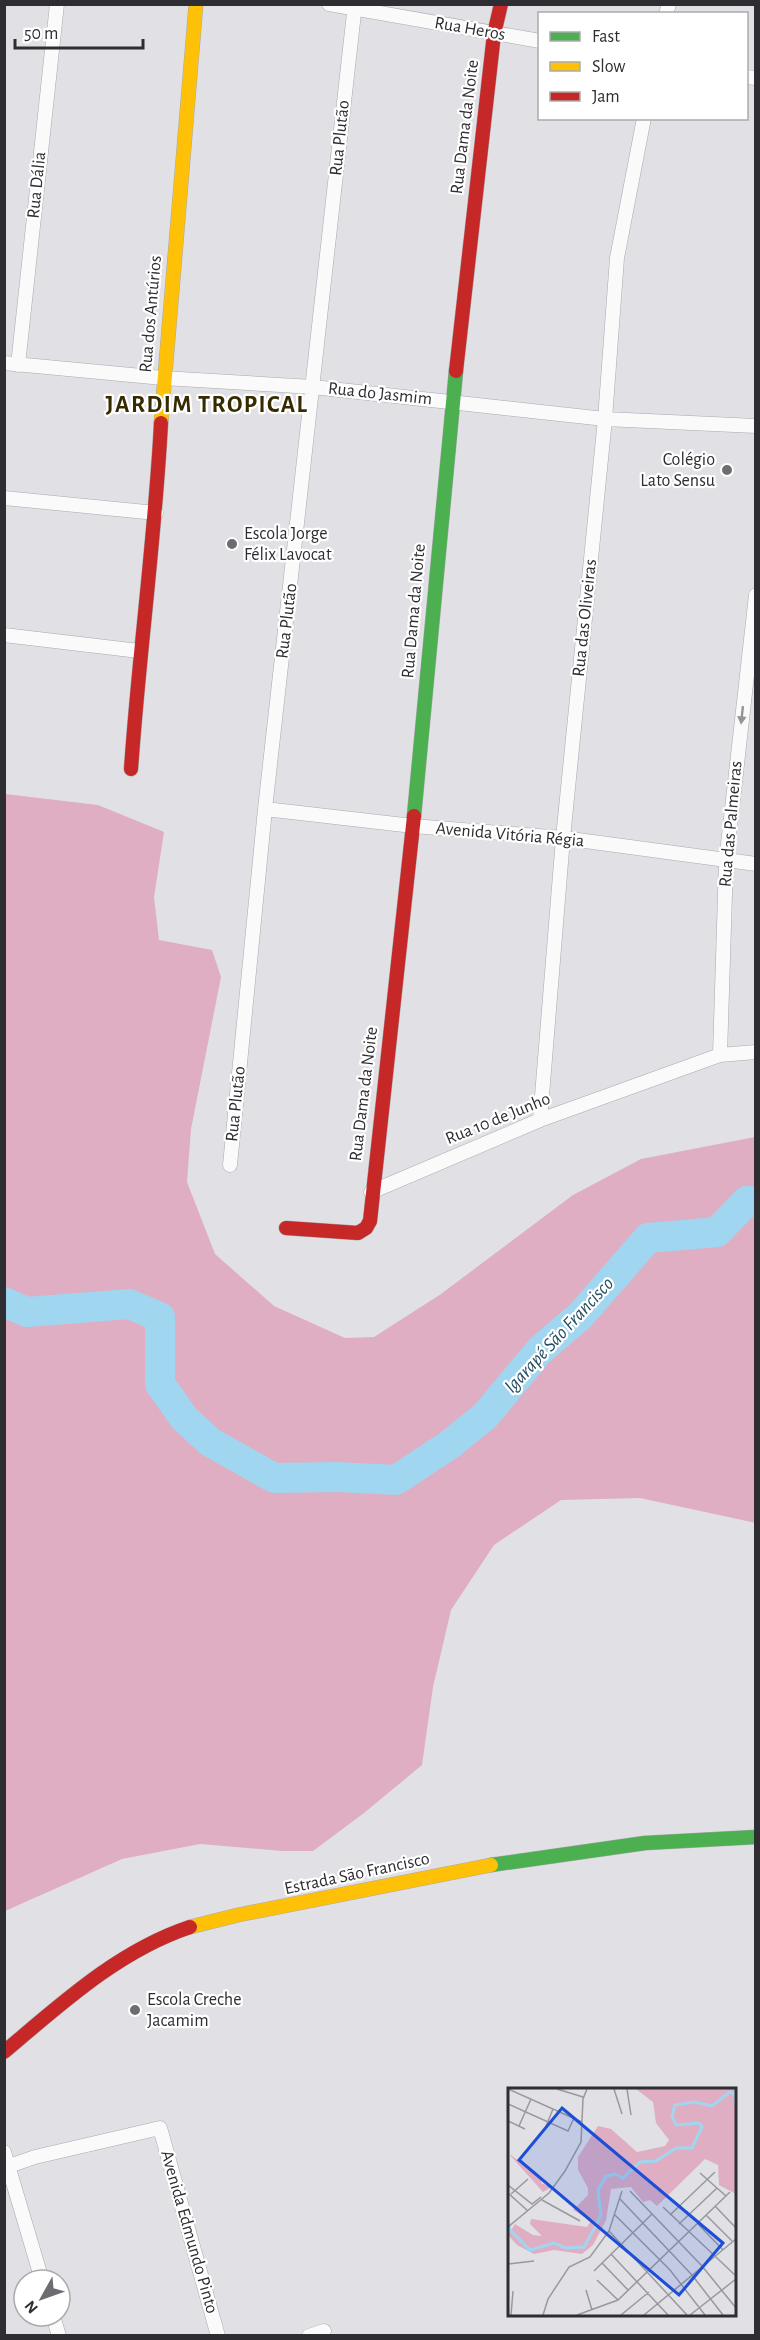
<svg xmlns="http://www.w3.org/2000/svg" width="760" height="2340" font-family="'Alegreya Sans',sans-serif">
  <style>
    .forest { fill: #dfaec2 }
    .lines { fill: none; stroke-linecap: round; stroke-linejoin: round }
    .river { stroke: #a1d6f1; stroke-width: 30 }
    .street-casing { stroke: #aaa9ad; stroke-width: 15 }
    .fast-casing { stroke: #aaa9ad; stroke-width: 15 }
    .slow-casing { stroke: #aaa9ad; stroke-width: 15 }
    .jam-casing { stroke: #aaa9ad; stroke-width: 15 }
    .street { stroke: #fafafb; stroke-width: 14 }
    .fast { stroke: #4caf50; stroke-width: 14 }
    .slow { stroke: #ffc107; stroke-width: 14 }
    .jam { stroke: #c62828; stroke-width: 14 }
    .oneway { fill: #949496 }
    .poi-dot { fill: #6d6c70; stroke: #fff; stroke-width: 2 }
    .labels { text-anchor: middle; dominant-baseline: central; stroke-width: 4.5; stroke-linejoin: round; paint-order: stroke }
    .street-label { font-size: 18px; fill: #2e2d31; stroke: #fff }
    .poi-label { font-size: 18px; fill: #2e2d31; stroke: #fff; text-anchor: start }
    .water-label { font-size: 20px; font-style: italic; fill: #244e62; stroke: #fff }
    .district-label { font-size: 24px; font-weight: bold; letter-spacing: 1.5px; fill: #362a00; stroke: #fff }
    .inset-river { fill: none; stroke: #a1d6f1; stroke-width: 3 }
    .inset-road { fill: none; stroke: #99989d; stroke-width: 1.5 }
    .view { fill: #1d4ed8; fill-opacity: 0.15; stroke: #1d4ed8; stroke-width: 3 }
    .inset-edge { fill: none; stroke: #2e2d31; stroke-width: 3 }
  </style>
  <rect width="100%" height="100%" fill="#e1e0e5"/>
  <!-- forest -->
  <path class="forest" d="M5,794L98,805L164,832L154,897L159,940L212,950L221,977L191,1129L187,1182L215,1254L274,1306L345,1338L374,1337L441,1294L573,1195L641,1159L755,1137L756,1523L640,1498L561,1500L494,1545L451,1610L433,1687L422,1765L364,1813L313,1851H282L200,1844L122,1859L5,1911Z"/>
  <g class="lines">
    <!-- river -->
    <path class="river" d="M4,1302L27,1312L129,1304L160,1317V1384L184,1418L210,1442L274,1478L338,1477L396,1480L449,1445L485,1416L540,1350L580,1316L648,1238L717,1232L747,1201L756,1202"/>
    <defs>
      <path id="street" d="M329,4L540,41
        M666,14L669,4
        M746,77L756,78
        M4,363L163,378L313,387L605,419L756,426
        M18,365L57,4
        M4,498L156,513
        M4,635L139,651
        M265,809L413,826L563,838L756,864
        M720,1055L726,862L756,595
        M540,1120L563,838L605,419L617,258L644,118
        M230,1165L265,809L355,4
        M371,1192L540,1120L720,1055L756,1052
        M4,2152L42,2280
        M9,2166L35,2157L160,2128L218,2336
        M53,2316L59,2336
        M309,2336L324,2331"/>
      <path id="fast" d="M414,816L456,371
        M491,1865L645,1843L756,1837"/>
      <path id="slow" d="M161,423L196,4
        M190,1927L238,1915L491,1865"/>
      <path id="jam" d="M456,371L494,34L501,4
        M131,769C139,653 155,539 161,423
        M286,1228L358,1233L366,1228L370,1221L414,816
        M4,2052C61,2004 118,1951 190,1927"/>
    </defs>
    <!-- street casing -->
    <use href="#street" class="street-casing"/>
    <!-- fast casing -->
    <use href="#fast" class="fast-casing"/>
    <!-- slow casing -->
    <use href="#slow" class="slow-casing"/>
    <!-- jam casing -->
    <use href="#jam" class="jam-casing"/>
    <!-- street -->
    <use href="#street" class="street"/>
    <!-- fast -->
    <use href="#fast" class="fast"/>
    <!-- slow -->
    <use href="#slow" class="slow"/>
    <!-- jam -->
    <use href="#jam" class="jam"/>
  </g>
  <!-- one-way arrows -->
  <defs><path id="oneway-solid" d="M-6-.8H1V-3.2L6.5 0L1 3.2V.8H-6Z" transform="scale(1.5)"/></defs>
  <use class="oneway" href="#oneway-solid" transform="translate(742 715) rotate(96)"/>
  <!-- markers -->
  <g class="poi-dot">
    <circle cx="727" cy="470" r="6"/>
    <circle cx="232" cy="544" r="6"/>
    <circle cx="135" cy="2010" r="6"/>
  </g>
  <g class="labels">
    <!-- street labels -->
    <g class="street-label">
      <text transform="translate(470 29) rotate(10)">Rua Heros</text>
      <text transform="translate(465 127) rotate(-83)">Rua Dama da Noite</text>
      <text transform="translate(340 138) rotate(-84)">Rua Plutão</text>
      <text transform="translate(37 185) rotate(-84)">Rua Dália</text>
      <text transform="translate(151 314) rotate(-85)">Rua dos Antúrios</text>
      <text transform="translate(380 394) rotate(6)">Rua do Jasmim</text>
      <text transform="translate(414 611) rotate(-85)">Rua Dama da Noite</text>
      <text transform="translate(585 618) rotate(-84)">Rua das Oliveiras</text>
      <text transform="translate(287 621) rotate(-83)">Rua Plutão</text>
      <text transform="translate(731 824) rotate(-85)">Rua das Palmeiras</text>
      <text transform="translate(510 835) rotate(5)">Avenida Vitória Régia</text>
      <text transform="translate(364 1094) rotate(-83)">Rua Dama da Noite</text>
      <text transform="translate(236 1104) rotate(-84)">Rua Plutão</text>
      <text transform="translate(498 1119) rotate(-22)">Rua 10 de Junho</text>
      <text transform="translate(357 1874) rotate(-12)">Estrada São Francisco</text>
      <text transform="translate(189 2232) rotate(74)">Avenida Edmundo Pinto</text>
    </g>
    <!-- poi labels -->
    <g class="poi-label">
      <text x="715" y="460" text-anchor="end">Colégio<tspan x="715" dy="21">Lato Sensu</tspan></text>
      <text x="244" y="534">Escola Jorge<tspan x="244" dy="21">Félix Lavocat</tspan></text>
      <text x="147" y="2000">Escola Creche<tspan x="147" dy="21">Jacamim</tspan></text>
    </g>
    <!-- water labels -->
    <g class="water-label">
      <text transform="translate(559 1335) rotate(-47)">Igarapé São Francisco</text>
    </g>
    <!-- district labels -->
    <g class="district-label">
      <text x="207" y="405">JARDIM TROPICAL</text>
    </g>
  </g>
  <!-- overview -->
  <g transform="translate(508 2088)">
    <rect width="228" height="228" fill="#e1e0e5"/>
    <path d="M128,1H228V106L211,97L210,77L197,71L149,118L142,112L135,114L123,99L103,101L98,132L85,157L74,166L46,162L26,166L9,157L0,147L7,136L25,147L34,148L22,136L23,131L79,139L83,133L65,122L80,107V100L70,82V69L90,38L103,41L129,64L157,58L161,52L148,35L145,14ZM0,65L34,90L33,95L44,99L35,104Z" fill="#dfaec2"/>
    <path class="inset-river" d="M0,132L2,142L22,162L46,155L58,160L76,159L93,128L90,102L98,88L107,86L115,90L132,74L148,73L168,60H184L194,39L191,35L168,37L164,28L167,17L186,14L204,18L222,4L227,6L228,18"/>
    <path class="inset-road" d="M0,1L74,34M49,1L75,9M106,1L114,26M119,1L123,27M0,16L60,43L66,30M0,33L17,41M11,38L23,11M36,43L45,21M192,85L218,108M0,97L24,116L33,109M122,103L194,178L228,220M0,105L20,123M3,106L20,91M112,111L184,187L215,227M34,112L72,133M207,118L228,140M155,119L228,188M107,127L162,182L197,227M162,127L207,84M198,127L224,153M189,135L215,162M171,136L209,100M0,139L41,105L57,83L73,54L75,11L79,1M101,143L179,227M103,166L160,227M94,175L120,202M0,176L26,173M86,183L144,126M89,192L110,212M78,202L84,222M3,227L5,203M35,227L40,211L61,179L82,169L101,143L114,103M69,227L110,212L222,104M113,227L141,204M136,227L228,151M182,227L228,191"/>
    <path class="view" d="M54,20L215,155L171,207L11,72Z"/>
    <rect width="228" height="228" class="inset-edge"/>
  </g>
  <!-- border -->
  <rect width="760" height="2340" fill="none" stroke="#2e2d31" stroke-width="12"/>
  <!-- legend -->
  <rect x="538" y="12" width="210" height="108" fill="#ffffff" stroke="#ababad" stroke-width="1.5"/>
  <rect x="550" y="32" width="30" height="9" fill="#4caf50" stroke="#ababad" stroke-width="1.5"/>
  <text x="592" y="42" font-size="18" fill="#2e2d31">Fast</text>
  <rect x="550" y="62" width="30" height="9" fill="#ffc107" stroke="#ababad" stroke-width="1.5"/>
  <text x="592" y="72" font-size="18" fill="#2e2d31">Slow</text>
  <rect x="550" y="92" width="30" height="9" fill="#c62828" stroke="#ababad" stroke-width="1.5"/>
  <text x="592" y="102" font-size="18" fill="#2e2d31">Jam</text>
  <!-- north arrow -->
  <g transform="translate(42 2298) rotate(230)"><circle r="28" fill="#ffffff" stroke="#ababad" stroke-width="1.5"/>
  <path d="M0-4.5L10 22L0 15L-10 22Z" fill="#6d6c70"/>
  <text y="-9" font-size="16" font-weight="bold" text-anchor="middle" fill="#2e2d31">N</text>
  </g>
  <!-- scale -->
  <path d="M15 39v9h128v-9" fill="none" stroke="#2e2d31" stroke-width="3"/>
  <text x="24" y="39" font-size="18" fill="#2e2d31" stroke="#ffffff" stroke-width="4.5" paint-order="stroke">50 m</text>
</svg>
